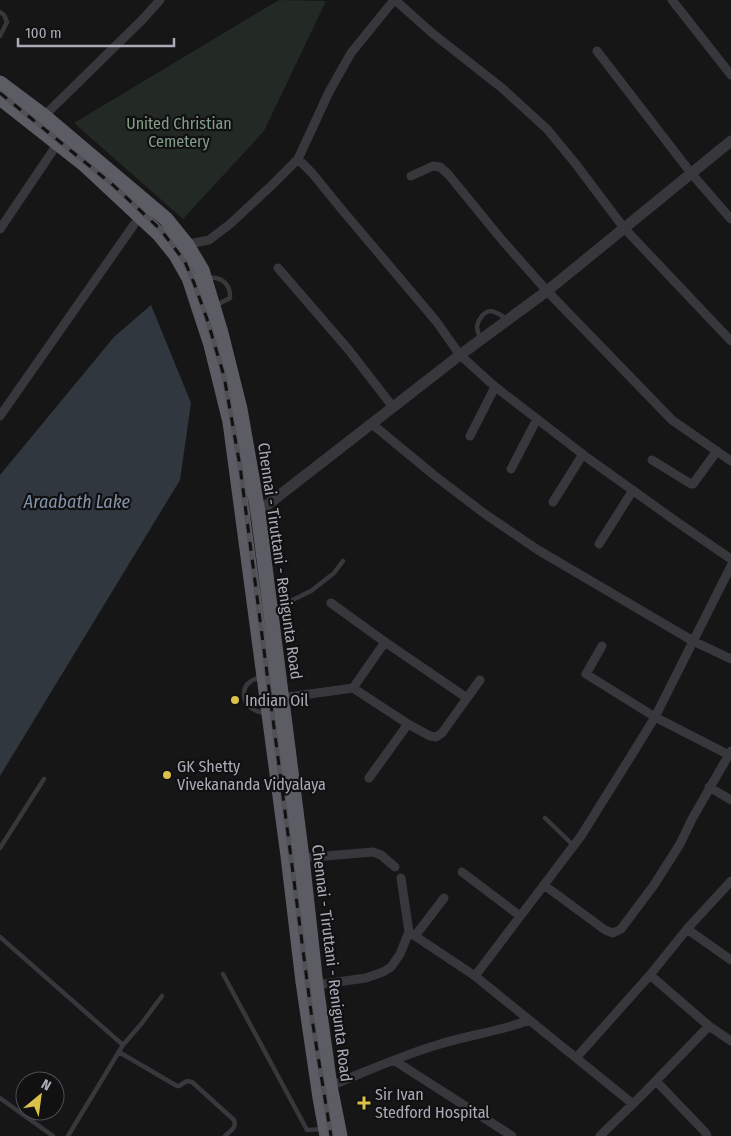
<svg xmlns="http://www.w3.org/2000/svg" width="731" height="1136" font-family="'Fira Sans Condensed',sans-serif">
  <style>
    .green { fill: #232924 }
    .water { fill: #31373f }
    .lines { fill: none; stroke-linecap: round; stroke-linejoin: round }
    .service { stroke: #37373c; stroke-width: 4.5 }
    .minor { stroke: #37373c; stroke-width: 9 }
    .tertiary { stroke: #37373c; stroke-width: 11 }
    .trunk { stroke: #5c5c64; stroke-width: 15 }
    .rail-casing { stroke: #515157; stroke-width: 5 }
    .rail { stroke: #111112; stroke-width: 3; stroke-dasharray: 9; stroke-linecap: butt }
    .poi-dot { fill: #dbc04a; stroke: #111112; stroke-width: 2 }
    .labels { text-anchor: middle; dominant-baseline: central; stroke-width: 4.5; stroke-linejoin: round; paint-order: stroke }
    .park-label { font-size: 16px; fill: #839e89; stroke: #111112 }
    .street-label { font-size: 16px; fill: #aaabb6; stroke: #111112 }
    .poi-label { font-size: 16px; fill: #aaabb6; stroke: #111112; text-anchor: start }
    .water-label { font-size: 18px; font-style: italic; fill: #8594ac; stroke: #111112 }
  </style>
  <rect width="100%" height="100%" fill="#161617"/>
  <!-- green -->
  <path class="green" d="M279,0L326,1L264,131L183,219L74,123Z"/>
  <!-- water -->
  <path class="water" d="M151,305L191,403L180,480L0,776V475L114,337Z"/>
  <g class="lines">
    <!-- service -->
    <path class="service" d="M0,12L4,15L7,22L0,36
      M208,278C221,276 231,284 230,298L215,306
      M480,339C479,335 477,330 477,326C478,320 484,311 491,311C497,312 502,316 507,319
      M274,609L311,591L334,573L343,561
      M262,677C258,678 253,679 250,682C242,687 242,701 250,707C254,711 261,712 266,714
      M545,818L574,846
      M0,848L44,779
      M0,937L123,1045
      M223,974L307,1130L324,1129
      M119,1052L177,1086H179L187,1081L192,1082L234,1120C237,1128 230,1131 225,1136
      M0,1098L53,1136
      M68,1136L123,1045L142,1023L162,996"/>
    <!-- minor -->
    <path class="minor" d="M395,0L432,33L502,88L547,129L575,163L624,228L731,341
      M672,0L731,75
      M597,51L691,173L731,219
      M44,116L143,19L160,0
      M298,159L312,173L343,211L436,321L460,355L493,385L589,459L677,522L731,559
      M411,176L433,166L440,167L448,174L502,240L547,291L672,420L731,461
      M0,229L58,143
      M184,245L209,240L230,224L271,186L298,159L329,92L351,53L394,0
      M278,268L348,349L393,407
      M0,416L140,216
      M372,424L435,476L485,514L538,550L693,641L731,659
      M470,436L495,387
      M652,460L691,484H693L717,451
      M511,469L537,419
      M553,502L583,454
      M599,544L633,490
      M331,603L385,642
      M602,646L586,674L655,717L729,755
      M281,698L353,688L385,642L467,698L442,733L436,737L430,736L408,724L353,688
      M467,698L480,680
      M369,778L408,724
      M709,787L731,800
      M302,858L373,852L381,855L395,867
      M462,872L520,916
      M544,885L605,930L613,933L621,929L654,885L680,844L692,819L731,751
      M687,929L731,960
      M409,932L475,976L633,1104
      M415,936L444,898
      M650,975L709,1026L731,1041
      M475,976L581,836L636,748L655,717L731,566
      M316,985L366,978L383,972L391,967L400,954L409,932L401,878
      M576,1058L650,975L687,929L731,881
      M395,1061L512,1136
      M656,1081L705,1132L707,1136
      M330,1086C365,1072 400,1056 437,1045C467,1035 499,1032 529,1020
      M600,1136L645,1092L709,1026"/>
    <!-- tertiary -->
    <path class="tertiary" d="M253,512H258L460,355L547,291L731,141"/>
    <!-- trunk -->
    <path class="trunk" d="M0,83L44,116L166,219L187,245L202,270L221,333L240,409L258,512L302,858L316,985L330,1086L340,1136
      M0,98L84,164L159,234L176,255L189,278L211,345L230,422L288,856L303,982L320,1098L327,1136"/>
    <defs>
      <path id="rail" d="M0,93L113,185L161,230L185,262L194,283L207,319L224,376L240,466L312,1019L331,1136"/>
    </defs>
    <!-- rail casing -->
    <use href="#rail" class="rail-casing"/>
    <!-- rail -->
    <use href="#rail" class="rail"/>
  </g>
  <!-- markers -->
  <g class="poi-dot">
    <circle cx="235" cy="700" r="5"/>
    <circle cx="167" cy="775" r="5"/>
    <path d="M361.5 1095.5h5v5h5v5h-5v5h-5v-5h-5v-5h5z"/>
  </g>
  <g class="labels">
    <!-- park labels -->
    <g class="park-label">
      <text x="179" y="123">United Christian<tspan x="179" dy="18">Cemetery</tspan></text>
    </g>
    <!-- street labels -->
    <g class="street-label">
      <text transform="translate(280 561) rotate(82)">Chennai - Tiruttani - Renigunta Road</text>
      <text transform="translate(332 963) rotate(83)">Chennai - Tiruttani - Renigunta Road</text>
    </g>
    <!-- poi labels -->
    <g class="poi-label">
      <text x="245" y="700">Indian Oil</text>
      <text x="177" y="766">GK Shetty<tspan x="177" dy="18">Vivekananda Vidyalaya</tspan></text>
      <text x="375" y="1094">Sir Ivan<tspan x="375" dy="18">Stedford Hospital</tspan></text>
    </g>
    <!-- water labels -->
    <g class="water-label">
      <text x="77" y="502">Araabath Lake</text>
    </g>
  </g>
  <!-- north arrow -->
  <g transform="translate(40 1096) rotate(29)"><circle r="24" fill="#111112" stroke="#4e4f54"/>
  <path d="M0-4L9 19L0 12L-9 19Z" fill="#dbc04a"/>
  <text y="-8" font-size="14" font-weight="bold" text-anchor="middle" fill="#aaabb6">N</text>
  </g>
  <!-- scale -->
  <path d="M18 38v8h156v-8" fill="none" stroke="#aaabb6" stroke-width="2.5"/>
  <text x="25" y="38" font-size="15" fill="#aaabb6" stroke="#111112" stroke-width="4" paint-order="stroke">100 m</text>
</svg>
